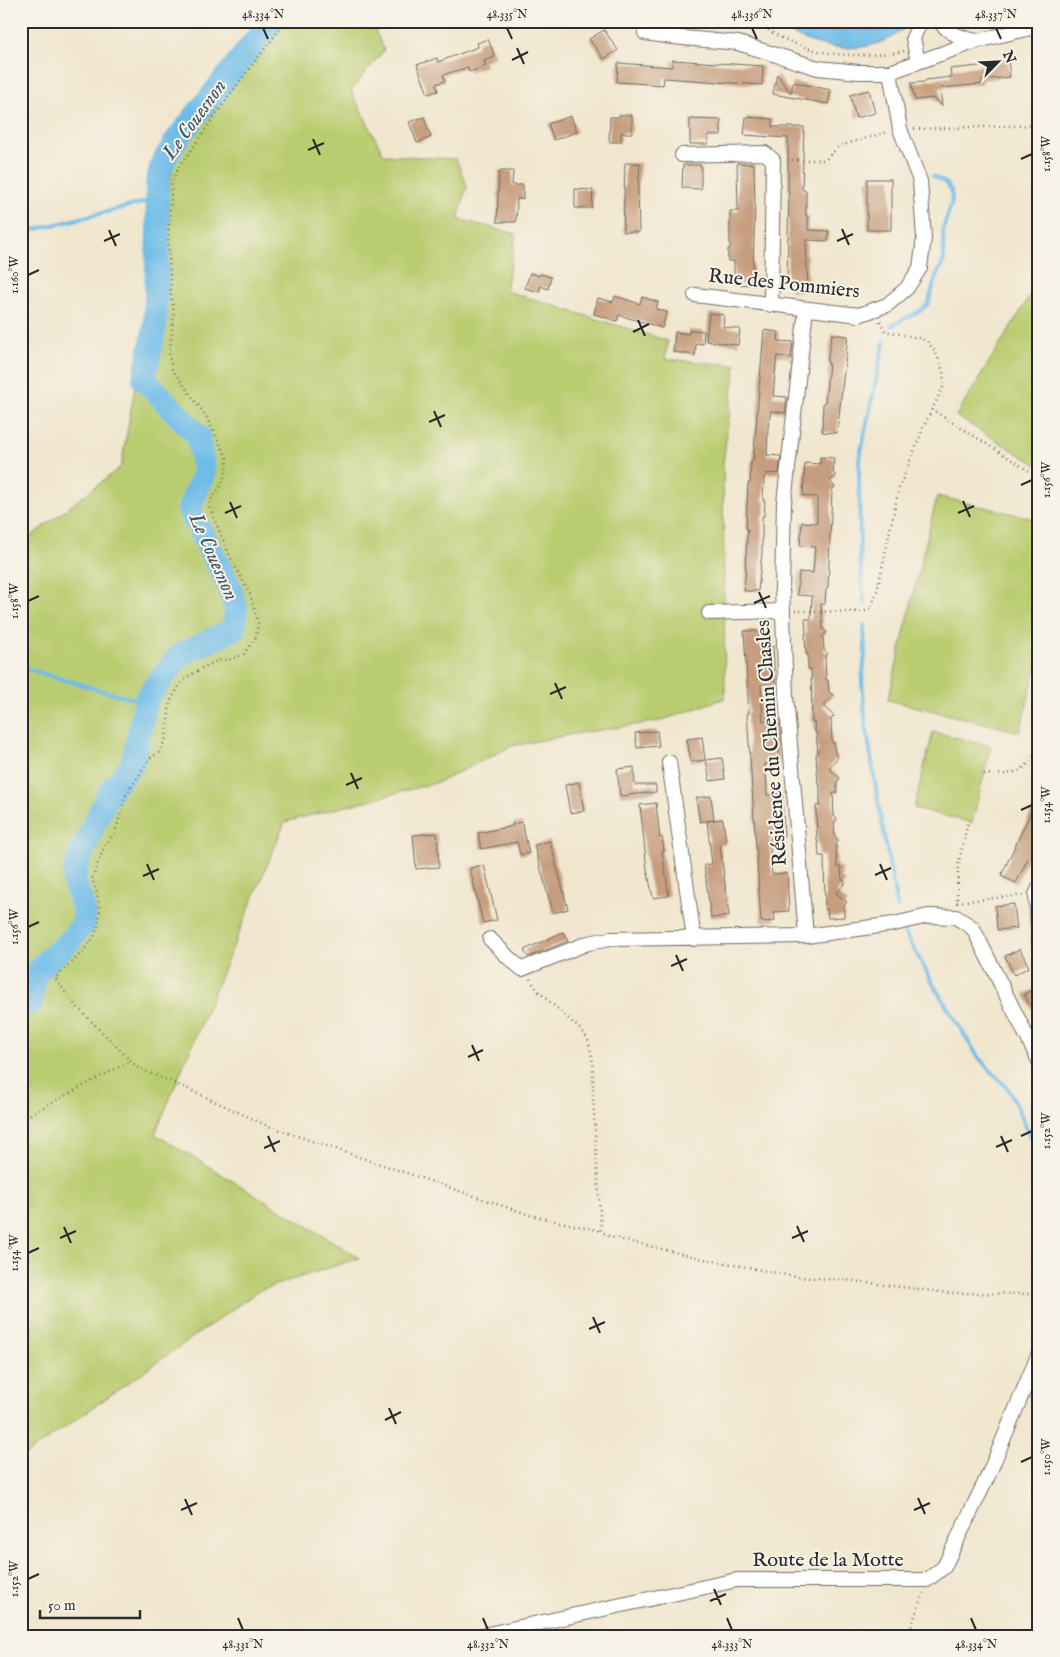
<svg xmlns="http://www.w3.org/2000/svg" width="1060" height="1657" font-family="'IM FELL English',serif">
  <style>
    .green { fill: #bacc6f; stroke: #727c4d }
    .water { fill: #6ebce8; stroke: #4c748a }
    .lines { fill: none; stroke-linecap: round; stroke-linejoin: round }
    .stream { stroke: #6ebce8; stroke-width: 4 }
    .river { stroke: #6ebce8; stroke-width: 24 }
    .building { fill: #c69d7e }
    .street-casing { stroke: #706c64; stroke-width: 16 }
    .path { stroke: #706c64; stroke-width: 2.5; stroke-dasharray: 1 4; stroke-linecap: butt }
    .street { stroke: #fff; stroke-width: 14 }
    .ticks { fill: none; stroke: #2b2b2b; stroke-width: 2 }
    .labels { text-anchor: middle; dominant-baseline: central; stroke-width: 4; stroke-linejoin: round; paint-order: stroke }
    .street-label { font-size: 20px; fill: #2b2b2b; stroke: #f7f3e8 }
    .water-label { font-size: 21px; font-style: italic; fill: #3f5664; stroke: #f7f3e8 }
    .neatline { fill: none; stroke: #2b2b2b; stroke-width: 2 }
    .ticks-label { font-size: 12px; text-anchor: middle; fill: #2b2b2b }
  </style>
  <rect width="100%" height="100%" fill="#f7f3e8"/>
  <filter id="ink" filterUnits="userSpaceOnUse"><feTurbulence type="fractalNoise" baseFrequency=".02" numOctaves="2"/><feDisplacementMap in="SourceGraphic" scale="10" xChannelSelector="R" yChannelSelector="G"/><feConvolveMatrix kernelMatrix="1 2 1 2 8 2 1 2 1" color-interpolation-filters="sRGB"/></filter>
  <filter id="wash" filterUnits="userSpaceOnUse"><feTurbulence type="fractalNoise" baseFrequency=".0096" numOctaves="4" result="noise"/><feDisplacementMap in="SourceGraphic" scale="20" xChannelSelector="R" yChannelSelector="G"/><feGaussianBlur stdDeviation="1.12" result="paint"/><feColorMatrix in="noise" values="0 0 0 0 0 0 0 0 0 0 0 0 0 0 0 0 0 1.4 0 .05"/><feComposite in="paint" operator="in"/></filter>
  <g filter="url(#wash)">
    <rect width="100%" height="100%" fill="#f1e6ce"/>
    <!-- green -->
    <path class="green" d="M274,21H371L384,50L351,91L384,155L456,159L467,186L458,219L516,234L506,291L668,341L665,359L736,365L723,463L725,698L660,721L574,734L512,746L439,782L285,822L155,1134L360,1258L260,1290L21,1458V544L121,467L178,138Z
      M1039,281V466L956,416Z
      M937,496L1039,520V655L1020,732L888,700Z
      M933,732L991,746L972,823L914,808Z"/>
    <!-- water -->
    <path class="water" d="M770,21H910C889,49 847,53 815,43C799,39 784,30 770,21Z"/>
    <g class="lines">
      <!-- stream -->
      <path class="stream" d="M21,233L158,199
        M891,326L920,311L928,304L936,277L944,260L943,229L952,202L951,190L946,183L933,176
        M864,602L860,559L859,461L884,342
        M864,624L865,655L862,681L866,725L877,795L897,907
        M21,667L103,691L146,702
        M904,931L936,989L978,1057L1010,1091L1039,1156"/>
      <!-- river -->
      <path class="river" d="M21,1006L31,1002C33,993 32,984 36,975C42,961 56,954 66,944C73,938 78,930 84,923V910L74,881L76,866L95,822L110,791L132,765L147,697L180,655L234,629L236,610L229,586L189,509L204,472L198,436L144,379L155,327L158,232L157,183L162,164L175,142L271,21"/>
    </g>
    <g id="blocks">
      <!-- building -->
      <path class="building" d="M604,30L618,50L604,59L589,39Z
        M488,39L495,57L484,61L486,66L469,72L468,67L443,75L445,81L436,84L438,91L428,94L417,65L437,58L438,62L478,47L477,43Z
        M672,60L763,66L762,85L664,78L663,85L617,82L618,63L672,67Z
        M1008,60L1010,77L982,80V84L940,88L942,106L933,98L915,100L911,83L924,82L926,80L951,77L950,69L988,65V64Z
        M777,74L791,94L793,82L831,90L828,104L773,94Z
        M869,90L875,113L856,118L850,95Z
        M619,115H632V133H621V142H609L610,117H619Z
        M571,116L577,132L554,140L548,124Z
        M424,117L431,137L417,143L409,122Z
        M746,117L772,119V127H804L802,190H806V216H808V230L829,231L828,241L806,240L808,291H791V282H787L789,190H788V138L744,135Z
        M690,119L721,120V135H708V144H690Z
        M625,163H640L638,192L639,232H623Z
        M737,163L754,164L755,204L753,270H754V285L734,284V261H728V249H730V211H738Z
        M683,165H701V189L682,188Z
        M499,171H513L512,185H523V199H517L516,222H497Z
        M867,179H891V230H867Z
        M575,189L593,190L592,208H575Z
        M530,273L539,276L540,274L551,277L548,289L541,286L539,292L525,288Z
        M615,296L640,304L642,297L658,302L656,309L667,312L662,328L619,315L617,321L594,314L598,298L613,302Z
        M709,313L724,315L723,327L740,329L738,345L706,341Z
        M689,330L704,331L703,344L696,343L695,355L673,352L675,332L689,334Z
        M764,330L779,332L778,341L793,342L791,358L777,356L776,364L773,396L787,397L785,413L771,411L768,427L767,455L781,456L779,473L766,474L765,477H764L763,501H765L764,516H762V553L758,591H744L746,567H745L748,529H746L748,483H750L751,461H753Z
        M832,334L848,336L837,433L822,432L823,403H825L829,363H827L828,356Z
        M820,457L834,458L833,473L836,476L830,481L835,487L832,490L828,588L826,589L825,604H821L823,629L827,632L823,636L824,650L828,654L825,657L826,680H828L829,692L833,695L823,706L834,716L831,719L832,743H834L835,754L838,757L829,768L840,778L837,782V793H833L834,816L837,819L834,823L835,837L839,841L836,844L837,867H841L842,879L846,882L836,893L847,902L844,906V917L828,918L827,909H825L824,856H819L818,841H817L816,806H820V784H818L816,754L818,753L816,732H815L814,722H812L811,669H808V654H806L805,634H806L805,619H811L812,596L797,595L799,572L813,573L814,561L815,547L800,546L802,522L817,523V497L803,496L805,463L820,464Z
        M744,631H758L759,647L773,646L775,684H761L763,721L778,720L780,763L765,764L767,788V795L782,794L784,837L770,838V846L772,874L787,873L789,911L774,912L775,921L761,922L747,713H749Z
        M657,731L659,746L637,748L635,733Z
        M702,737L705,760L691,762L687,739Z
        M722,758L725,779L710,781L706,760Z
        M634,767L635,785H656V792L620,796L617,769Z
        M579,782L584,811L570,813L565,785Z
        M1039,795V836L1016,883L1001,876Z
        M711,796L714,820L700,822L696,798Z
        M656,803L660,838L662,837L664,851H662L669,896L653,898L647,869L640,805Z
        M723,819L726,843L720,844L729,916L711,918L704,865L712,864L707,821Z
        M522,822L529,853L520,855L517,842L481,849L478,833L513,826L512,824Z
        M437,833L439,867L416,869L413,835Z
        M550,841L568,909L553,913L534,845Z
        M484,865L497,920L483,923L470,868Z
        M1014,904L1017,928L997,930L995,906Z
        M563,932L568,941L528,957L524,950Z
        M1020,949L1029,967L1014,975L1005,956Z
        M1039,987V1023L1024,994Z"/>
    </g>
  </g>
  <g filter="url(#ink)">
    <use href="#blocks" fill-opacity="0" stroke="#706c64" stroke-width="1"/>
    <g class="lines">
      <defs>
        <path id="street" d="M939,21C950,34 961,38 977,41
          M645,33L673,37L738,43L818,68L859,72H890L977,41L1039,26
          M918,62L913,38L921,21
          M682,155L765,153L773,160L771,305
          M695,295L859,315L887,305L907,288L920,268L924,238L920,181L900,129L890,72
          M806,309L784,503L782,588L786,696L806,936
          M709,613L783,611
          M669,762L694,939
          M1039,888L1036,895L1039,943
          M490,939L509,958L522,969L588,943L610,939L806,936L894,924L928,916L956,917L973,928L1039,1061
          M479,1636L737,1580H927L944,1567L988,1476L1039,1353"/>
      </defs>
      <!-- street casing -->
      <use href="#street" class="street-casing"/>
      <!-- path -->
      <path class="path" d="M286,21L229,96L179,167L172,181L168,237L171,294L174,313L169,356L172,369L206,416L227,458L226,472L220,488L210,501V509L232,561L250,594L258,623L256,637L244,654L232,659L217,661L204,667L190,675L180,684L170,702L166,738L159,753L151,757L126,795L115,833L105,845L92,879C112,931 91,944 55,978L75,1005L138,1068L188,1089L268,1126L533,1216L601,1231
        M756,21C799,56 851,60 904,51
        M914,129L1039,125
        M787,160H825L839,146L888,132
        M931,409L1039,477
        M795,611L862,612L871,609L877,591L899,488L925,424L944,385L943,371L939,360L934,350L927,341L918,338L885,331L880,321
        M984,774C1000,775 1020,776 1031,760C1035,755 1036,747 1039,742
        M957,902L1024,895
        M957,904L958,866L968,822
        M530,979L539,992L579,1028L588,1039L593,1062V1098L601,1231L610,1237L700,1258L797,1277L846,1280L949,1293L1039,1294
        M21,1119L130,1061
        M908,1636L923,1593"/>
      <!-- street -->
      <use href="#street" class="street"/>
    </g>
  </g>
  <!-- ticks -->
  <path class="ticks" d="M263,28L268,39M507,28L512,39M752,28L757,39M996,28L1001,39M517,48L524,64M512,60L528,52M313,139L320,155M308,150L324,143M1021,159L1032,154M842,229L849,245M109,230L116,246M104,241L120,234M837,241L853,234M28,275L39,270M638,320L645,336M633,332L649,324M434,411L441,427M429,422L445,415M1021,485L1032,480M963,501L970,517M230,502L237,518M225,513L241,506M958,513L974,506M759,592L766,608M28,601L39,596M754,603L770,596M555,683L562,699M550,694L566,687M351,773L358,789M346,785L362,778M1021,810L1032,805M147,864L154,880M880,864L887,880M875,875L891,868M143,876L159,869M28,927L39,922M676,955L683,971M671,966L687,959M472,1045L479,1061M468,1057L483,1050M268,1136L275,1152M1001,1136L1008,1152M1021,1136L1032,1131M996,1147L1012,1140M264,1148L280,1141M797,1226L804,1242M64,1227L71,1243M60,1238L76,1231M792,1238L808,1231M28,1253L39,1248M593,1317L600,1333M589,1329L605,1322M389,1408L396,1424M385,1420L401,1412M1021,1462L1032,1457M918,1498L925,1514M185,1499L192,1515M181,1510L197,1503M914,1510L930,1503M28,1579L39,1574M714,1589L721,1605M710,1601L726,1594M238,1618L243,1630M483,1618L488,1630M727,1618L732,1630M971,1618L976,1630"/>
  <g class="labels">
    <!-- street labels -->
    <g class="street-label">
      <text transform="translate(784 284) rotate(6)">Rue des Pommiers</text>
      <text transform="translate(772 743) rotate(-94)">Résidence du Chemin Chasles</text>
      <text x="828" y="1560">Route de la Motte</text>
    </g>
    <!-- water labels -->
    <g class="water-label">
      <text transform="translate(195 120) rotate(-54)">Le Couesnon</text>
      <text transform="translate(213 557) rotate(66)">Le Couesnon</text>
    </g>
  </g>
  <!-- margin -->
  <rect width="1060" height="1657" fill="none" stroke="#f7f3e8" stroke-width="55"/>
  <!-- north arrow -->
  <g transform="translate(998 62) rotate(66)" stroke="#f7f3e8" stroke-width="4" paint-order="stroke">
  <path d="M0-4L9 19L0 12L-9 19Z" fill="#2b2b2b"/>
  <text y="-8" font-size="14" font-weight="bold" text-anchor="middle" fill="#2b2b2b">N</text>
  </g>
  <!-- scale -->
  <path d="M40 1610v8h100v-8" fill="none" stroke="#2b2b2b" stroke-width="2.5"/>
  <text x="48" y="1610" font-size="15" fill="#2b2b2b" stroke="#f7f3e8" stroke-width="4" paint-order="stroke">50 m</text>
  <rect x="28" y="28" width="1004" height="1602" class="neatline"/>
  <g class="ticks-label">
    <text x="263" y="18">48.334°N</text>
    <text x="507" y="18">48.335°N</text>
    <text x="752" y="18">48.336°N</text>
    <text x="996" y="18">48.337°N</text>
    <text transform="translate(1046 154) rotate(-90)" y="4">1.158°W</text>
    <text transform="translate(14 275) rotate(-90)" y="4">1.160°W</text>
    <text transform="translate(1046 480) rotate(-90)" y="4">1.156°W</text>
    <text transform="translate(14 601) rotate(-90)" y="4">1.158°W</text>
    <text transform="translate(1046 805) rotate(-90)" y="4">1.154°W</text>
    <text transform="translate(14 927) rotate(-90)" y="4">1.156°W</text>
    <text transform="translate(1046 1131) rotate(-90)" y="4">1.152°W</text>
    <text transform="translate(14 1253) rotate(-90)" y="4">1.154°W</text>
    <text transform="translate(1046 1457) rotate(-90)" y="4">1.150°W</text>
    <text transform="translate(14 1579) rotate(-90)" y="4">1.152°W</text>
    <text x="243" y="1648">48.331°N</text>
    <text x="488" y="1648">48.332°N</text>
    <text x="732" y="1648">48.333°N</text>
    <text x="976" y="1648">48.334°N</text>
  </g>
</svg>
